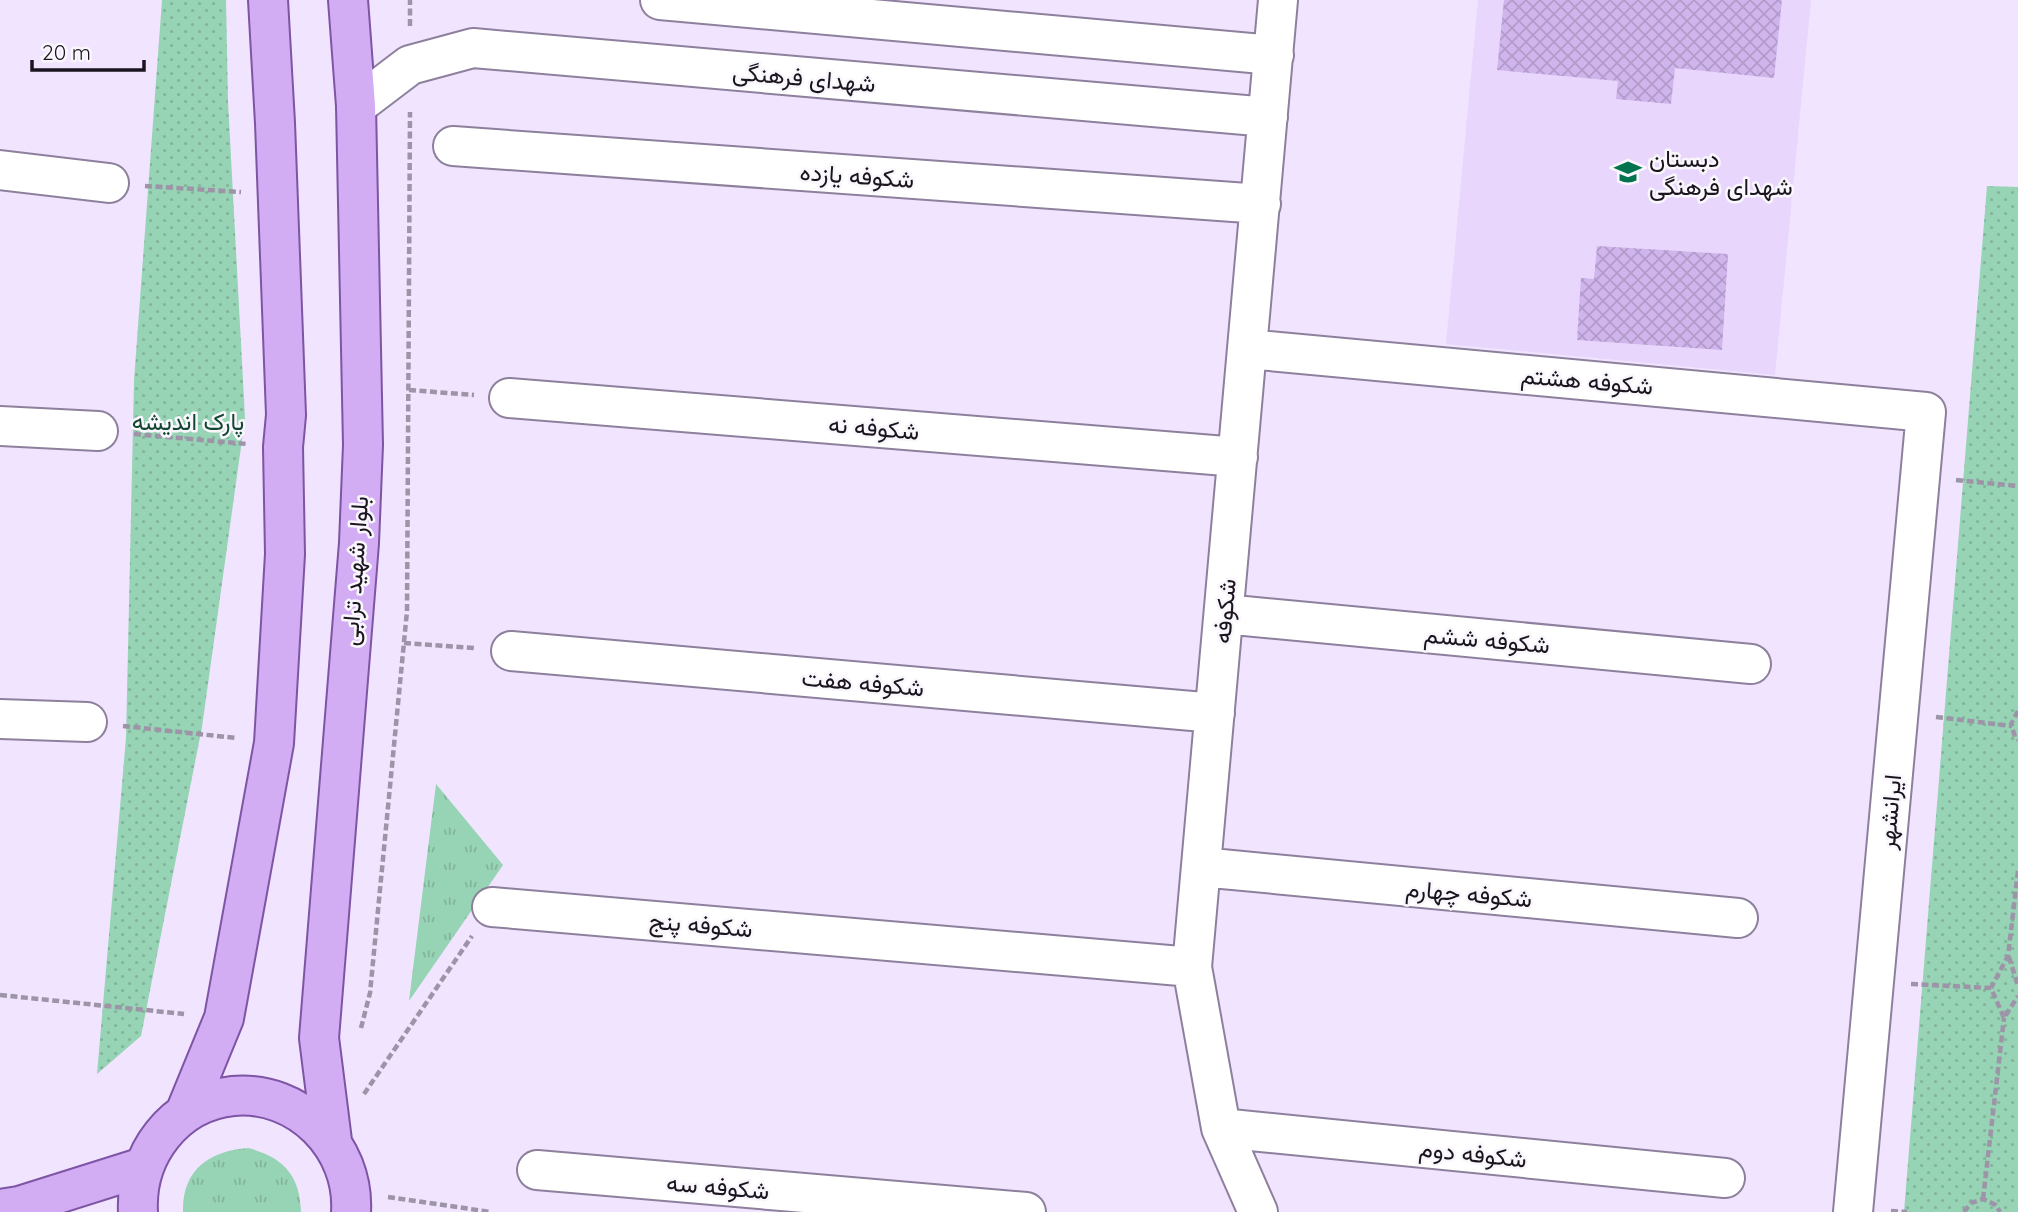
<svg xmlns="http://www.w3.org/2000/svg" width="2018" height="1212" font-family="Quicksand,Vazirmatn,sans-serif">
  <style>
    .built { fill: #e8d6fd }
    .grass { fill: url(#grass-tufts) }
    .park { fill: url(#park-dots) }
    .building { fill: url(#building-cross-hatch) }
    .lines { fill: none; stroke-linecap: round; stroke-linejoin: round }
    .minor-casing { stroke: #8d809d; stroke-width: 42 }
    .major-casing { stroke: #7e54a5; stroke-width: 42 }
    .path { stroke: #9d94a8; stroke-width: 4.5; stroke-dasharray: 7 3.5; stroke-linecap: butt }
    .minor { stroke: #fff; stroke-width: 38 }
    .major { stroke: #d2adf4; stroke-width: 38 }
    .labels { text-anchor: middle; dominant-baseline: central; stroke-width: 5; stroke-linejoin: round; paint-order: stroke }
    .street-label { font-size: 24px; fill: #1a141f; stroke: #f9f6fc }
    .poi-label { font-size: 24px; fill: #1a141f; stroke: #f9f6fc; text-anchor: start }
    .park-label { font-size: 24px; fill: #114631; stroke: #f9f6fc }
  </style>
  <defs>
    <pattern id="grass-tufts" width="24" height="20" patternUnits="userSpaceOnUse" patternTransform="scale(1.75)"><rect width="24" height="20" fill="#97d3b5"/><path d="M3 7l-1-3M5 7V3M7 7l1-3M15 17l-1-3M17 17v-4M19 17l1-3" fill="none" stroke="#82b49b"/></pattern>
    <pattern id="park-dots" width="8" height="8" patternUnits="userSpaceOnUse" patternTransform="scale(1.75)"><rect width="8" height="8" fill="#97d3b5"/><path d="M2 2h.1M6 6h.1" fill="none" stroke="#82b49b" stroke-width="1.8" stroke-linecap="round"/></pattern>
    <pattern id="building-cross-hatch" width="8" height="8" patternUnits="userSpaceOnUse" patternTransform="scale(1.75)"><rect width="8" height="8" fill="#d0b5ec"/><path d="M0 0l8 8M0 8l8-8" fill="none" stroke="#b29bca"/></pattern>
  </defs>
  <rect width="100%" height="100%" fill="#f0e4fe"/>
  <!-- built -->
  <path class="built" d="M1478,0H1811L1775,375L1446,344Z"/>
  <!-- grass -->
  <path class="grass" d="M436,784L503,865L409,1001Z
    M248,1148C283,1157 300,1175 301,1212H183C182,1170 209,1151 248,1148Z"/>
  <!-- park -->
  <path class="park" d="M162,0H226L228,102L245,418L202,727L141,1036L97,1074L126,738L134,381Z
    M1987,186L2018,187V1212H1904Z"/>
  <!-- building -->
  <path class="building" d="M1504,0H1782L1774,78L1675,68L1671,104L1616,99L1618,81L1497,70Z
    M1597,246L1728,254L1722,350L1577,340L1581,278L1594,279Z"/>
  <g class="lines">
    <defs>
      <path id="minor" d="M660,0L1274,55
        M356,106L410,65L473,48L1268,117
        M453,146L1261,204
        M0,170L109,183
        M1248,349L1926,412L1853,1212
        M509,398L1238,457
        M0,426L98,431
        M1224,614L1751,664
        M511,651L1215,713
        M0,719L87,722
        M1201,867L1738,918
        M492,907L1192,967
        M1221,1128L1725,1178
        M537,1170L1026,1212
        M1258,1212L1221,1128L1192,967L1278,0"/>
      <path id="major" d="M185,1113L224,1018L274,743L285,554L283,447L286,415L275,123L268,0
        M332,1141L319,1038L359,543L363,445L356,106L348,0
        M0,1209L19,1206L143,1167
        M138,1212C135,1155 174,1102 233,1096C299,1090 355,1147 351,1212"/>
    </defs>
    <!-- minor casing -->
    <use href="#minor" class="minor-casing"/>
    <!-- major casing -->
    <use href="#major" class="major-casing"/>
    <!-- path -->
    <path class="path" d="M410,26V0
      M145,186L241,192
      M409,390L474,395
      M134,434L247,444
      M1956,480L2018,486
      M404,643L475,648
      M2018,711L2011,724L2015,737L2018,740
      M1936,717L2012,726
      M123,726L236,738
      M2018,871L2008,956L1991,988L2004,1018L2018,996
      M2009,957L2018,986
      M1911,984L1991,988
      M0,995L184,1014
      M361,1028L370,993L407,611L410,112
      M364,1094L472,936
      M388,1197L491,1212
      M1983,1199L2004,1018
      M1891,1211L1907,1212
      M1964,1212L1971,1203L1983,1199L1996,1205L2000,1212"/>
    <!-- minor -->
    <use href="#minor" class="minor"/>
    <!-- major -->
    <use href="#major" class="major"/>
  </g>
  <!-- icons -->
  <defs>
    <symbol id="school-bare" viewBox="-9 -9 18 18"><path d="M0-5L7-2L0 1L-7-2ZM-4 1L0 2.5L4 1V4Q0 6-4 4Z" fill="#01744f" stroke="#f9f6fc" stroke-width="2.5" paint-order="stroke"/></symbol>
  </defs>
  <g fill-rule="evenodd">
    <use href="#school-bare" x="1609" y="153" width="38" height="38"/>
  </g>
  <g class="labels">
    <!-- street labels -->
    <g class="street-label">
      <text transform="translate(804 77) rotate(5)">شهدای فرهنگی</text>
      <text transform="translate(857 175) rotate(4)">شکوفه یازده</text>
      <text transform="translate(1587 380) rotate(5)">شکوفه هشتم</text>
      <text transform="translate(874 427) rotate(5)">شکوفه نه</text>
      <text transform="translate(354 571) rotate(-86)">بلوار شهید ترابی</text>
      <text transform="translate(1224 611) rotate(-85)">شکوفه</text>
      <text transform="translate(1487 639) rotate(5)">شکوفه ششم</text>
      <text transform="translate(863 682) rotate(5)">شکوفه هفت</text>
      <text transform="translate(1889 812) rotate(-85)">ایرانشهر</text>
      <text transform="translate(1469 893) rotate(5)">شکوفه چهارم</text>
      <text transform="translate(701 924) rotate(5)">شکوفه پنج</text>
      <text transform="translate(1473 1153) rotate(6)">شکوفه دوم</text>
      <text transform="translate(718 1186) rotate(5)">شکوفه سه</text>
    </g>
    <!-- poi labels -->
    <g class="poi-label">
      <text x="1649" y="158">دبستان<tspan x="1649" dy="28">شهدای فرهنگی</tspan></text>
    </g>
    <!-- park labels -->
    <g class="park-label">
      <text x="188" y="421">پارک اندیشه</text>
    </g>
  </g>
  <!-- scale -->
  <path d="M32 60v10h112v-10" fill="none" stroke="#1a141f" stroke-width="3.5"/>
  <text x="42" y="60" font-size="21" fill="#1a141f" stroke="#f9f6fc" stroke-width="5" paint-order="stroke">20 m</text>
</svg>
